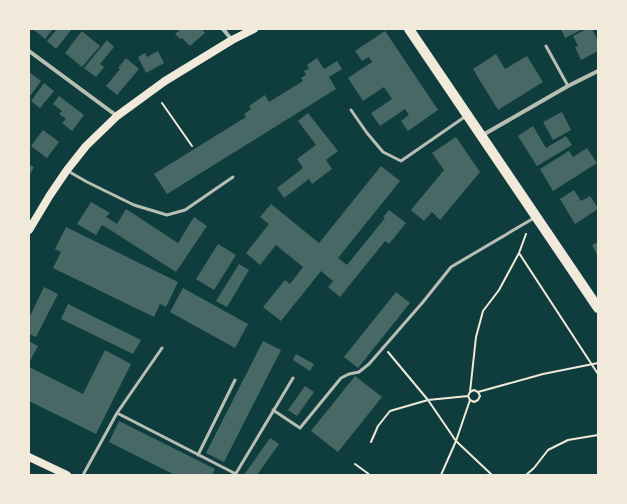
<svg xmlns="http://www.w3.org/2000/svg" width="627" height="504" font-family="'Source Serif 4',serif">
  <style>
    .building { fill: #486865 }
    .lines { fill: none; stroke-linecap: round; stroke-linejoin: round }
    .path { stroke: #f1e9da; stroke-width: 2 }
    .service { stroke: #b8beb3; stroke-width: 3 }
    .minor { stroke: #b8beb3; stroke-width: 4 }
    .secondary { stroke: #f1e9da; stroke-width: 8 }
    .primary { stroke: #f1e9da; stroke-width: 10 }
  </style>
  <rect width="100%" height="100%" fill="#0f3d3e"/>
  <!-- building -->
  <path class="building" d="M33,29H53L45,39Z
    M57,29H72L56,49L47,41Z
    M181,29H202L205,33L190,46L182,38L180,39L175,34Z
    M561,29H583L565,38Z
    M587,29H592L598,41V51L581,60L575,47L578,46L573,36Z
    M82,31L100,46L82,67L65,53Z
    M385,31L438,110L408,131L401,121L409,115L405,109L380,126L371,113L392,99L384,87L363,101L348,78L372,62L369,57L362,61L355,51Z
    M107,40L114,47L100,64L104,67L96,77L84,68Z
    M158,51L164,63L146,73L138,57L145,53L147,57Z
    M496,54L505,69L527,56L543,82L498,110L473,69Z
    M126,58L139,69L117,95L106,86L120,69L118,68Z
    M317,58L324,69L337,61L342,69L329,77L336,89L167,194L154,174L246,117L244,114L251,109L249,106L265,95L269,102L303,81L301,78L306,75L304,71L309,69L307,65Z
    M29,72L41,81L31,95L29,94Z
    M44,83L54,91L40,108L31,101Z
    M59,96L84,115L72,131L62,123L66,119L59,114L62,111L53,104Z
    M562,112L571,130L553,140L543,122Z
    M308,113L338,151L326,160L332,169L312,184L309,179L284,198L277,188L303,168L297,159L316,145L298,121Z
    M533,126L546,148L566,136L572,145L537,166L518,136Z
    M43,130L59,142L47,158L31,146Z
    M456,137L480,172L440,220L432,212L424,221L411,210L444,170L432,153Z
    M587,148L597,163L553,191L540,169L569,151L573,157Z
    M29,165L34,167L29,176Z
    M381,166L400,181L338,258L347,265L385,218L383,217L389,210L406,223L389,244L385,241L340,297L328,287L333,281L321,271L281,321L263,307L285,280L290,284L303,267L276,245L260,265L246,253L269,224L260,217L271,204L319,243Z
    M574,190L581,201L590,196L598,208V209L575,224L560,199Z
    M91,202L110,213L106,217L117,224L126,209L178,243L194,217L207,226L176,272L112,231L102,225L96,235L77,224Z
    M66,227L178,282L166,307L160,304L154,317L53,268L61,252L55,249Z
    M598,242V256L592,245Z
    M218,244L236,255L214,290L196,279Z
    M239,264L249,270L227,307L216,301Z
    M44,287L58,294L36,337L29,334V318Z
    M183,288L248,324L235,348L170,312Z
    M396,292L410,303L358,368L344,357Z
    M68,304L141,340L133,354L61,319Z
    M29,341L38,346L29,363Z
    M263,341L281,350L224,462L206,453Z
    M105,350L131,364L96,434L29,401V367L83,394Z
    M296,354L314,364L310,371L293,360Z
    M355,376L382,397L338,452L311,431Z
    M305,386L314,392L297,416L288,410Z
    M119,421L215,469L212,475H175L109,442Z
    M270,438L279,444L257,475H244Z"/>
  <g class="lines">
    <!-- path -->
    <path class="path" d="M162,103L192,146
      M526,234L519,253L598,374
      M388,352L428,400L456,441L492,475
      M470,392L474,390L478,392L480,396L478,400L474,402L470,400L468,396L470,392L476,337L483,311L499,290L519,253
      M478,392L543,374L598,363
      M371,442L378,426L390,411L428,400L468,396
      M355,464L370,475
      M441,475L456,441L470,400
      M526,475L534,468L548,450L568,440L598,435"/>
    <!-- service -->
    <path class="service" d="M546,46L568,86
      M351,110L367,133L383,152L401,161L466,116
      M68,171L87,182L134,205L167,215L185,210L233,177
      M273,410L300,428L341,378L349,374L359,372L369,364L423,302L451,267L534,218
      M117,413L162,348
      M198,455L235,380
      M83,475L117,413L236,474
      M235,475L293,378"/>
    <!-- minor -->
    <path class="minor" d="M223,29L232,40
      M29,51L117,116
      M481,136L568,86L598,71"/>
    <!-- secondary -->
    <path class="secondary" d="M29,230L50,195L67,170L86,146L117,116L165,81L232,40L254,29
      M29,457L67,475"/>
    <!-- primary -->
    <path class="primary" d="M409,29L598,308"/>
  </g>
  <!-- border -->
  <rect width="627" height="504" fill="none" stroke="#f1e9da" stroke-width="60"/>
</svg>
